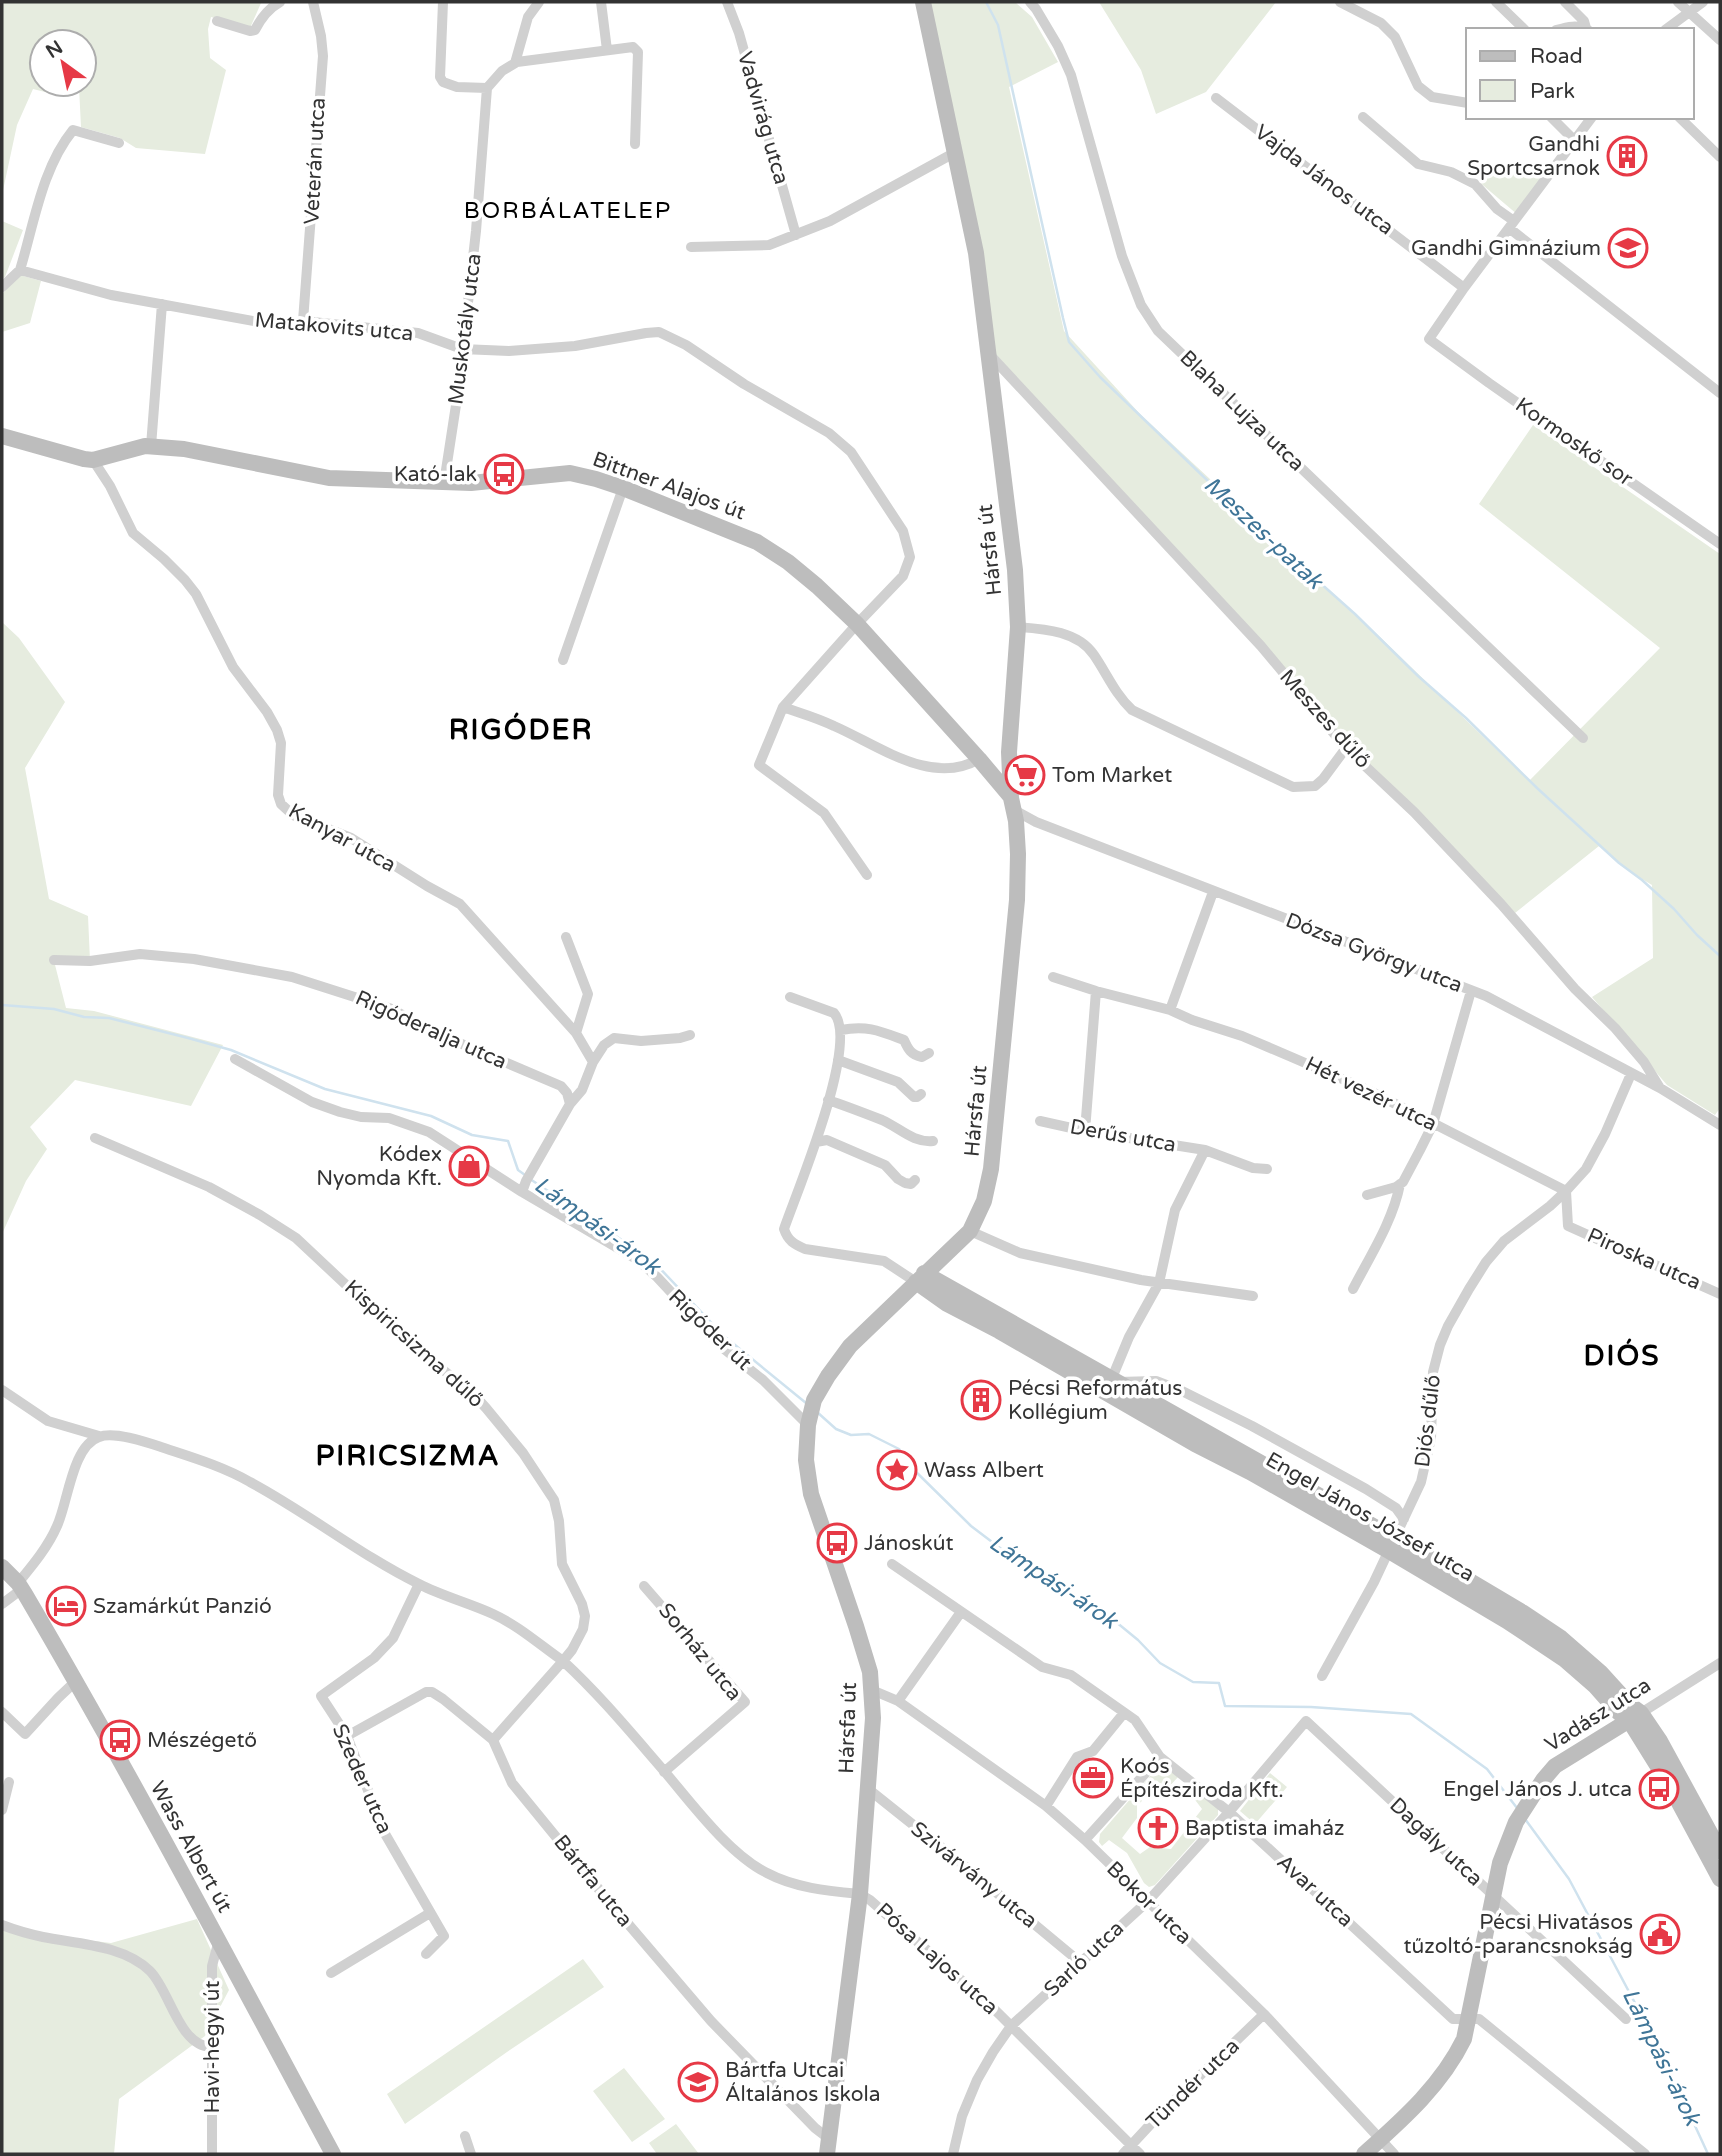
<svg xmlns="http://www.w3.org/2000/svg" width="1722" height="2156" font-family="'Varela Round',sans-serif">
  <style>
    .green { fill: #e6ecdf }
    .lines { fill: none; stroke-linecap: round; stroke-linejoin: round }
    .stream { stroke: #cfe2ee; stroke-width: 2.5 }
    .street { stroke: #d0d0d0; stroke-width: 10 }
    .secondary { stroke: #bdbdbd; stroke-width: 16 }
    .labels { text-anchor: middle; dominant-baseline: central; stroke-width: 7; stroke-linejoin: round; paint-order: stroke }
    .street-label { font-size: 21px; fill: #333; stroke: #fff }
    .poi-label { font-size: 21px; fill: #333; stroke: #fff; text-anchor: start }
    .neighbourhood-label { font-size: 23px; letter-spacing: 2px; fill: #000; stroke: #fff }
    .water-label { font-size: 23px; font-style: italic; fill: #3f7597; stroke: #fff }
    .district-label { font-size: 28px; font-weight: bold; letter-spacing: 2px; fill: #000; stroke: #fff }
  </style>
  <rect width="100%" height="100%" fill="#fff"/>
  <!-- green -->
  <path class="green" d="M2,2H264L261,3L250,28L211,17L208,29L210,58L226,70L205,154L136,148L120,138L81,127L79,87L72,84H84V42H42V84H55L49,93L33,89L17,125L2,195Z
    M929,2H1015L1032,17L1058,62L1009,87L1064,331L1140,414L1381,638L1529,781L1660,648L1479,504L1533,425L1720,554V1108L1715,1115L1667,1085L1592,997L1653,958L1652,885L1632,873L1599,846L1515,913L1346,748L990,348Z
    M1099,2H1276L1206,92L1156,114L1141,70Z
    M1545,167L1551,171L1518,215L1478,181L1487,169C1495,169 1504,168 1511,170C1525,174 1533,175 1545,167Z
    M2,221L23,230L5,277L2,279Z
    M20,275L41,281L30,323L2,332V294Z
    M2,622L19,638L65,702L25,768L49,899L88,916L90,961H54L66,1008L94,1011L223,1045L191,1106L75,1080L30,1127L47,1149L26,1181L2,1234Z
    M1157,1768H1167L1178,1777L1169,1787L1165,1785L1142,1793V1801L1137,1805V1818L1122,1838L1140,1854L1150,1847L1171,1849L1202,1809L1189,1792L1180,1799L1176,1795L1188,1782L1218,1808V1815L1155,1885L1149,1887L1144,1883L1127,1853L1109,1840L1102,1846L1099,1842L1100,1834Z
    M1270,1773L1287,1787L1255,1824L1240,1811Z
    M197,1919L229,1990L205,2036L119,2099L114,2154H2V1930L111,1943Z
    M583,1959L604,1987L507,2052L405,2124L387,2094Z
    M624,2068L665,2119L632,2142L593,2091Z
    M676,2124L699,2154H657L649,2143Z"/>
  <g class="lines">
    <!-- stream -->
    <path class="stream" d="M986,2L998,25L1063,318L1069,342L1100,377L1235,507L1355,614L1418,676L1466,718L1537,788L1619,863L1642,880L1674,909L1697,935L1720,956
      M2,1005L54,1009L84,1017L109,1018L188,1038L231,1050L325,1089L431,1116L472,1135L508,1141L518,1170L525,1175
      M530,1179L652,1260L724,1336L806,1403
      M817,1412L836,1429L851,1435L869,1434L899,1449L910,1466L971,1526L1029,1570L1110,1617L1138,1640L1160,1663L1193,1682L1219,1683L1225,1706L1311,1707L1411,1714L1487,1769L1517,1808
      M1525,1819L1569,1879L1660,2050L1708,2154"/>
    <!-- street -->
    <path class="street" d="M443,2L440,77L443,82L457,87L487,88
      M601,2L607,50
      M727,2L739,33L796,235
      M1030,2L1036,9L1058,46L1071,75L1122,256L1141,305L1158,331L1583,738
      M1340,2L1381,23L1395,37L1418,86L1432,97L1468,103
      M1496,2L1525,30
      M1565,2L1584,21L1586,28
      M1678,2L1720,40
      M217,21L250,31L255,30C261,18 269,8 280,2
      M1556,30C1567,27 1578,24 1588,30
      M1665,30L1703,2
      M515,63L528,17L539,2
      M1216,98L1464,288
      M1363,117L1418,164L1451,172L1475,184L1497,209L1514,221
      M1551,117L1574,140
      M1592,117L1464,288L1429,339L1489,383L1720,544
      M1679,117L1720,157
      M1509,228L1720,393
      M691,247L769,245L830,221L954,153
      M20,270C34,224 42,168 73,130L119,143
      M2,287L20,270L111,295L275,325L298,327L303,321L418,333L462,349L509,351L575,346L646,333L659,332L686,345L744,384L829,433L851,452L903,531L910,557L903,576L857,624L783,707
      M303,321L323,56L321,36L313,2
      M989,354L1261,646L1346,748L1414,812L1501,904L1575,989L1615,1028L1644,1062L1660,1088
      M151,446L162,304
      M93,460L110,486L133,533L164,559L185,580L196,594L233,667L267,712L277,730L281,743L278,795L281,804L293,815L351,838L427,886L460,904L576,1033
      M444,483L458,392L476,231L487,88L502,71L517,62L633,47L638,52L635,144
      M1018,627C1045,629 1078,631 1094,655C1107,674 1115,694 1132,710L1293,787L1315,786L1323,779L1346,748
      M563,660L623,488
      M1014,810L1036,822L1486,996L1660,1088L1720,1125
      M867,875L824,813L759,765L783,707C800,713 818,718 834,726C878,745 932,787 979,759
      M566,937L588,994L576,1033L593,1062
      M54,960L90,961L140,954L194,959L292,977L392,1009L429,1030L561,1086L567,1093L570,1104L526,1181L522,1192
      M1053,977L1096,991L1170,1010L1192,1020L1242,1036L1289,1056L1370,1091L1566,1191L1550,1206L1504,1241L1486,1262L1469,1289L1448,1326L1440,1345L1433,1372L1431,1438L1421,1482L1374,1582L1322,1676
      M790,997L834,1013C860,1043 797,1191 784,1229C788,1241 794,1244 805,1249L884,1261L916,1282
      M1170,1010L1213,892
      M841,1030C867,1025 880,1031 904,1040C908,1049 911,1055 922,1057L929,1053
      M235,1059L312,1102L340,1112L361,1117L389,1118L429,1132L522,1192L638,1260L657,1277L723,1348L763,1380L808,1425
      M838,1060L898,1082L914,1097H917L921,1094
      M1631,1074L1605,1134L1586,1169L1566,1191L1568,1226L1720,1294
      M828,1100C846,1106 864,1113 882,1120C900,1128 913,1143 933,1141
      M570,1104L582,1090L593,1062L604,1045L614,1038L641,1041L680,1038L690,1035
      M1040,1121L1085,1131L1205,1150L1253,1168L1267,1169
      M1085,1131L1096,991
      M95,1138L209,1187L260,1215L296,1238L392,1328L475,1396L486,1408L523,1453L554,1500L559,1521L562,1564L582,1604L585,1616L583,1629L572,1650L563,1661C600,1695 632,1734 665,1772C692,1804 729,1854 767,1873C795,1888 829,1891 860,1894L870,1900L994,2009L1140,2154
      M816,1142L827,1140L885,1165L898,1179L905,1183L911,1184L915,1180
      M1367,1195L1396,1187L1403,1182L1420,1150L1433,1124L1471,991
      M970,1231L1020,1253L1141,1280L1253,1296
      M1353,1289C1370,1256 1393,1221 1400,1184
      M1112,1378L1129,1337L1159,1283L1175,1210L1205,1150
      M1118,1382L1156,1381L1182,1391L1252,1426L1366,1489L1396,1508L1404,1519
      M2,1390L48,1421L99,1436
      M892,1564L1042,1667L1071,1675L1135,1720L1160,1757L1229,1812L1453,2019H1479L1645,2154
      M18,1583C32,1566 48,1547 57,1526C68,1503 72,1446 99,1437C114,1431 146,1442 161,1447C191,1457 222,1466 250,1482C308,1513 360,1555 419,1584C442,1596 469,1603 493,1614C519,1626 540,1645 563,1661L493,1740
      M419,1584L393,1638L374,1658L321,1696L347,1736L384,1832L444,1936L426,1954
      M644,1586L745,1702L664,1772
      M2,1604L22,1589
      M872,1690L898,1701L1046,1806L1085,1840L1264,2014L1394,2154
      M898,1701L961,1612
      M2,1712L25,1734L58,1698L76,1681
      M1641,1713L1720,1663
      M347,1736L426,1692H432L443,1699L493,1740L512,1783L606,1898L711,2021L815,2128L828,2138
      M867,1788L956,1859L1081,1963
      M1046,1806L1077,1757L1093,1751L1124,1713
      M2,1810L9,1782
      M1085,1840L1160,1757
      M2,1925C15,1930 29,1934 43,1937C78,1944 123,1945 150,1971C170,1991 179,2046 211,2047
      M331,1973L430,1913
      M465,2136L471,2154
      M212,2154V1966L219,1940
      M953,2154L962,2116L977,2080L993,2052L1011,2026L1148,1901L1229,1812L1306,1721L1626,2019
      M1123,2154L1160,2114L1264,2014"/>
    <!-- secondary -->
    <path class="secondary" d="M2,436L84,459L93,460L145,446L184,449L329,478L471,483L570,473L596,479L623,488L757,542L788,562L817,586L857,624L979,759L1011,797
      M924,1273L1460,1575L1522,1612L1561,1638L1600,1672L1630,1705L1641,1713L1660,1741L1720,1851
      M916,1282L947,1304L999,1331L1195,1444L1250,1472L1389,1551L1507,1621L1564,1659L1595,1686L1618,1712L1629,1720L1670,1786L1720,1879
      M2,1567L18,1583L25,1594C133,1778 232,1966 333,2154
      M827,2154L860,1894L873,1718L870,1672L856,1626L811,1494L806,1460L808,1425L814,1400L828,1376L850,1346L970,1231L984,1201L991,1169L1017,900L1018,854L1016,821L1011,798L1009,752L1018,627L1015,570L976,253L923,2
      M1364,2154C1402,2120 1441,2086 1464,2039L1500,1863L1516,1822L1543,1780L1555,1766L1636,1716"/>
  </g>
  <!-- icons -->
  <defs>
    <symbol id="building-ring" viewBox="-11 -11 22 22"><circle r="9.5" fill="#fff" stroke="#e63946" stroke-width="1.5"/><path d="M-4-6H4V6H1V3H-1V6H-4ZM-2.5-4.3h1.7v1.8h-1.7ZM.8-4.3h1.7v1.8H.8ZM-2.5-1h1.7V.8h-1.7ZM.8-1h1.7V.8H.8Z" fill="#e63946"/></symbol>
    <symbol id="school-ring" viewBox="-11 -11 22 22"><circle r="9.5" fill="#fff" stroke="#e63946" stroke-width="1.5"/><path d="M0-5L7-2L0 1L-7-2ZM-4 1L0 2.5L4 1V4Q0 6-4 4Z" fill="#e63946"/></symbol>
    <symbol id="bus-ring" viewBox="-11 -11 22 22"><circle r="9.5" fill="#fff" stroke="#e63946" stroke-width="1.5"/><path d="M-5-6H5V4H4V6H2V4H-2V6H-4V4H-5ZM-3.5-4V0h7V-4ZM-3.5 1.2v1.5H-2V1.2ZM2 1.2v1.5H3.5V1.2Z" fill="#e63946"/></symbol>
    <symbol id="supermarket-ring" viewBox="-11 -11 22 22"><circle r="9.5" fill="#fff" stroke="#e63946" stroke-width="1.5"/><path d="M-6-5.5h2.5l.6 2H6L4.5 2H-2.5L-4.4-4H-6ZM-1.5 3.2a1.3 1.3 0 1 0 .1 0ZM3 3.2a1.3 1.3 0 1 0 .1 0Z" fill="#e63946"/></symbol>
    <symbol id="shop-ring" viewBox="-11 -11 22 22"><circle r="9.5" fill="#fff" stroke="#e63946" stroke-width="1.5"/><path d="M-5-2.5h2.3a2.7 3.5 0 0 1 5.4 0H5L5.5 6h-11ZM-1.5-2.5h3a1.5 2.3 0 0 0-3 0Z" fill="#e63946"/></symbol>
    <symbol id="sight-ring" viewBox="-11 -11 22 22"><circle r="9.5" fill="#fff" stroke="#e63946" stroke-width="1.5"/><path d="M0-6L1.8-2.2L6-1.7L2.9 1.2L3.7 5.4L0 3.3L-3.7 5.4L-2.9 1.2L-6-1.7L-1.8-2.2Z" fill="#e63946"/></symbol>
    <symbol id="hotel-ring" viewBox="-11 -11 22 22"><circle r="9.5" fill="#fff" stroke="#e63946" stroke-width="1.5"/><path d="M-6-4.5h1.5V1H6V5H4.5V3h-9V5H-6ZM-4 0a1.8 1.8 0 1 1 3.6 0ZM.5 0V-2.5h3Q6-2.5 6 0Z" fill="#e63946"/></symbol>
    <symbol id="office-ring" viewBox="-11 -11 22 22"><circle r="9.5" fill="#fff" stroke="#e63946" stroke-width="1.5"/><path d="M-6-3h4V-5.5h4V-3h4V5H-6ZM-1-4.5V-3h2v-1.5ZM-6 0V1H6V0Z" fill="#e63946"/></symbol>
    <symbol id="church-ring" viewBox="-11 -11 22 22"><circle r="9.5" fill="#fff" stroke="#e63946" stroke-width="1.5"/><path d="M-1.2-6h2.4v3.5h3.3v2.4h-3.3V6h-2.4V-.1h-3.3v-2.4h3.3Z" fill="#e63946"/></symbol>
    <symbol id="civic-ring" viewBox="-11 -11 22 22"><circle r="9.5" fill="#fff" stroke="#e63946" stroke-width="1.5"/><path d="M-.6-6.5H3V-4.5H.6V-3L4-1V1h2V6H-6V1h2V-1L-.6-3ZM-1.2 2.5V6h2.4V2.5Z" fill="#e63946"/></symbol>
  </defs>
  <g fill-rule="evenodd">
    <use href="#building-ring" x="1605" y="134" width="44" height="44"/>
    <use href="#school-ring" x="1606" y="226" width="44" height="44"/>
    <use href="#bus-ring" x="482" y="452" width="44" height="44"/>
    <use href="#supermarket-ring" x="1003" y="753" width="44" height="44"/>
    <use href="#shop-ring" x="447" y="1144" width="44" height="44"/>
    <use href="#building-ring" x="959" y="1378" width="44" height="44"/>
    <use href="#sight-ring" x="875" y="1448" width="44" height="44"/>
    <use href="#bus-ring" x="815" y="1521" width="44" height="44"/>
    <use href="#hotel-ring" x="44" y="1584" width="44" height="44"/>
    <use href="#bus-ring" x="98" y="1718" width="44" height="44"/>
    <use href="#office-ring" x="1071" y="1756" width="44" height="44"/>
    <use href="#bus-ring" x="1637" y="1767" width="44" height="44"/>
    <use href="#church-ring" x="1136" y="1806" width="44" height="44"/>
    <use href="#civic-ring" x="1638" y="1912" width="44" height="44"/>
    <use href="#school-ring" x="676" y="2060" width="44" height="44"/>
  </g>
  <g class="labels">
    <!-- street labels -->
    <g class="street-label">
      <text transform="translate(763 118) rotate(74)">Vadvirág utca</text>
      <text transform="translate(315 161) rotate(-87)">Veterán utca</text>
      <text transform="translate(1324 180) rotate(37)">Vajda János utca</text>
      <text transform="translate(334 327) rotate(5)">Matakovits utca</text>
      <text transform="translate(465 329) rotate(-83)">Muskotály utca</text>
      <text transform="translate(1242 411) rotate(44)">Blaha Lujza utca</text>
      <text transform="translate(1574 442) rotate(35)">Kormoskő sor</text>
      <text transform="translate(669 486) rotate(20)">Bittner Alajos út</text>
      <text transform="translate(990 550) rotate(-96)">Hársfa út</text>
      <text transform="translate(1325 719) rotate(48)">Meszes dűlő</text>
      <text transform="translate(342 838) rotate(29)">Kanyar utca</text>
      <text transform="translate(1374 953) rotate(21)">Dózsa György utca</text>
      <text transform="translate(431 1030) rotate(24)">Rigóderalja utca</text>
      <text transform="translate(1371 1094) rotate(26)">Hét vezér utca</text>
      <text transform="translate(976 1111) rotate(-85)">Hársfa út</text>
      <text transform="translate(1123 1136) rotate(10)">Derűs utca</text>
      <text transform="translate(1644 1259) rotate(24)">Piroska utca</text>
      <text transform="translate(710 1330) rotate(44)">Rigóder út</text>
      <text transform="translate(414 1344) rotate(42)">Kispiricsizma dűlő</text>
      <text transform="translate(1428 1421) rotate(-83)">Diós dűlő</text>
      <text transform="translate(1370 1517) rotate(30)">Engel János József utca</text>
      <text transform="translate(700 1652) rotate(51)">Sorház utca</text>
      <text transform="translate(1598 1715) rotate(-32)">Vadász utca</text>
      <text transform="translate(848 1728) rotate(-88)">Hársfa út</text>
      <text transform="translate(362 1779) rotate(66)">Szeder utca</text>
      <text transform="translate(1436 1842) rotate(43)">Dagály utca</text>
      <text transform="translate(191 1847) rotate(61)">Wass Albert út</text>
      <text transform="translate(974 1875) rotate(39)">Szivárvány utca</text>
      <text transform="translate(593 1881) rotate(51)">Bártfa utca</text>
      <text transform="translate(1315 1891) rotate(43)">Avar utca</text>
      <text transform="translate(1149 1903) rotate(44)">Bokor utca</text>
      <text transform="translate(937 1959) rotate(42)">Pósa Lajos utca</text>
      <text transform="translate(1084 1959) rotate(-43)">Sarló utca</text>
      <text transform="translate(212 2047) rotate(-90)">Havi-hegyi út</text>
      <text transform="translate(1193 2084) rotate(-44)">Tündér utca</text>
    </g>
    <!-- poi labels -->
    <g class="poi-label">
      <text x="1600" y="144" text-anchor="end">Gandhi<tspan x="1600" dy="24">Sportcsarnok</tspan></text>
      <text x="1601" y="248" text-anchor="end">Gandhi Gimnázium</text>
      <text x="477" y="474" text-anchor="end">Kató-lak</text>
      <text x="1052" y="775">Tom Market</text>
      <text x="442" y="1154" text-anchor="end">Kódex<tspan x="442" dy="24">Nyomda Kft.</tspan></text>
      <text x="1008" y="1388">Pécsi Református<tspan x="1008" dy="24">Kollégium</tspan></text>
      <text x="924" y="1470">Wass Albert</text>
      <text x="864" y="1543">Jánoskút</text>
      <text x="93" y="1606">Szamárkút Panzió</text>
      <text x="147" y="1740">Mészégető</text>
      <text x="1120" y="1766">Koós<tspan x="1120" dy="24">Építésziroda Kft.</tspan></text>
      <text x="1632" y="1789" text-anchor="end">Engel János J. utca</text>
      <text x="1185" y="1828">Baptista imaház</text>
      <text x="1633" y="1922" text-anchor="end">Pécsi Hivatásos<tspan x="1633" dy="24">tűzoltó-parancsnokság</tspan></text>
      <text x="725" y="2070">Bártfa Utcai<tspan x="725" dy="24">Általános Iskola</tspan></text>
    </g>
    <!-- neighbourhood labels -->
    <g class="neighbourhood-label">
      <text x="568" y="211">BORBÁLATELEP</text>
    </g>
    <!-- water labels -->
    <g class="water-label">
      <text transform="translate(1263 533) rotate(43)">Meszes-patak</text>
      <text transform="translate(597 1226) rotate(36)">Lámpási-árok</text>
      <text transform="translate(1053 1582) rotate(34)">Lámpási-árok</text>
      <text transform="translate(1661 2057) rotate(64)">Lámpási-árok</text>
    </g>
    <!-- district labels -->
    <g class="district-label">
      <text x="521" y="730">RIGÓDER</text>
      <text x="1622" y="1356">DIÓS</text>
      <text x="408" y="1456">PIRICSIZMA</text>
    </g>
  </g>
  <!-- border -->
  <rect width="1722" height="2156" fill="none" stroke="#333333" stroke-width="7"/>
  <!-- legend -->
  <rect x="1466" y="28" width="228" height="91" fill="#ffffff" stroke="#adadad" stroke-width="2"/>
  <rect x="1480" y="51" width="35" height="10" fill="#bdbdbd" stroke="#adadad" stroke-width="2"/>
  <text x="1530" y="63" font-size="21" fill="#333333">Road</text>
  <rect x="1480" y="80" width="35" height="21" fill="#e6ecdf" stroke="#adadad" stroke-width="2"/>
  <text x="1530" y="98" font-size="21" fill="#333333">Park</text>
  <!-- north arrow -->
  <g transform="translate(63 63) rotate(327)"><circle r="33" fill="#ffffff" stroke="#adadad" stroke-width="2"/>
  <path d="M0-5L12 26L0 18L-12 26Z" fill="#e63946"/>
  <text y="-10" font-size="19" font-weight="bold" text-anchor="middle" fill="#333333">N</text>
  </g>
</svg>
